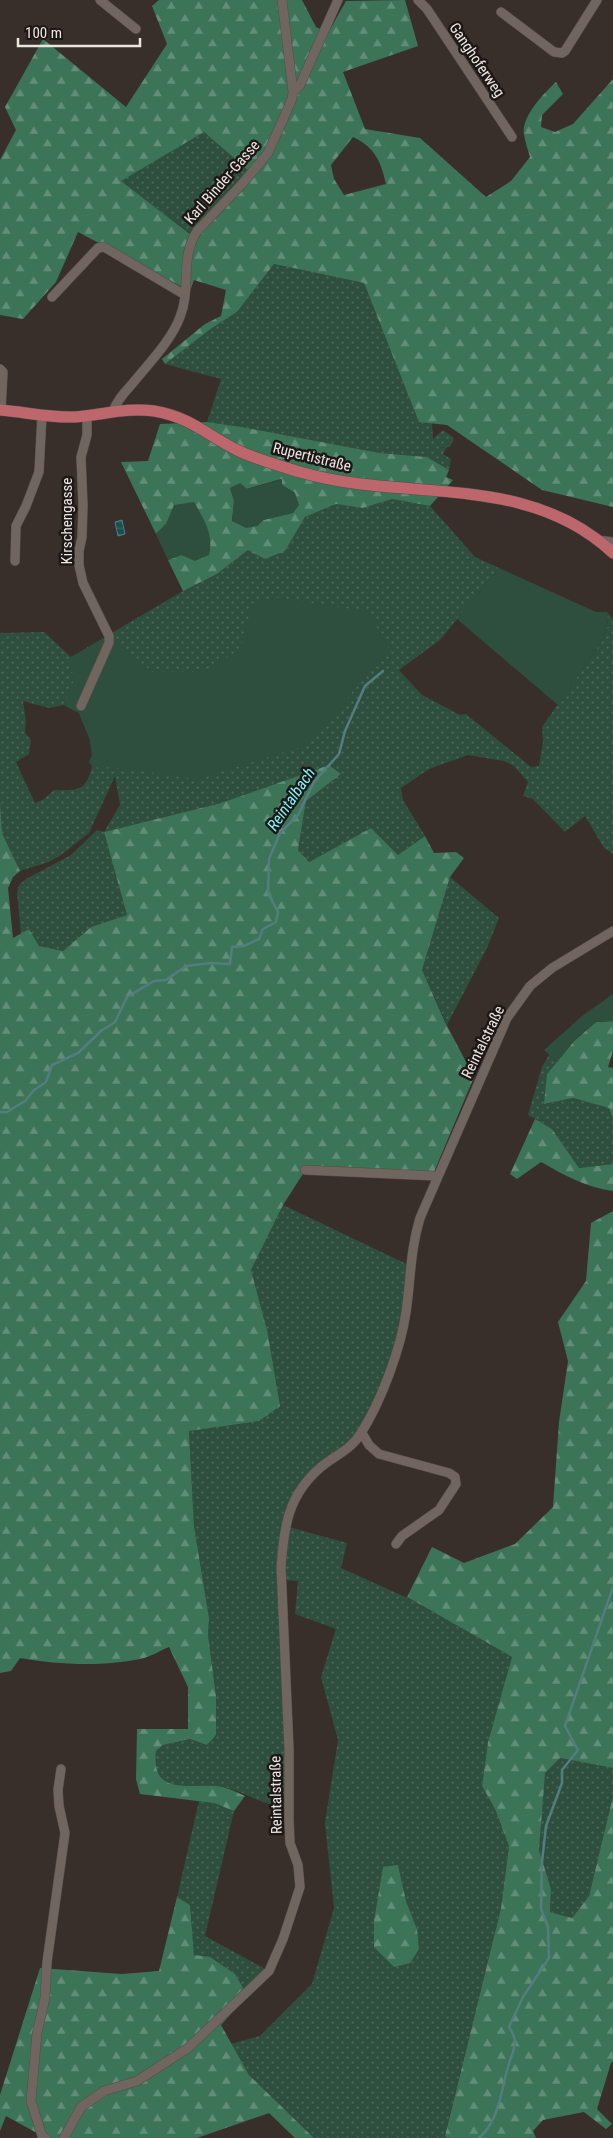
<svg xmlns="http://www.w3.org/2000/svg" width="613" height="2138" font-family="'Roboto Condensed',sans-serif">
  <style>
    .grass { fill: url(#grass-dots); fill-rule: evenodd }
    .forest { fill: url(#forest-firs); fill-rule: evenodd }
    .garden { fill: #2e4f3e }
    .water { fill: url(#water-rules); stroke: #537d7e }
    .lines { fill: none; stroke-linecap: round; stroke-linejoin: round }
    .stream { stroke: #537d7e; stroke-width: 2.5 }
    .minor-casing { stroke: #554d48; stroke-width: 10 }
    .major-casing { stroke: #554d48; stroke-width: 12 }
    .minor { stroke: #70655f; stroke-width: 9 }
    .major { stroke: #bd676d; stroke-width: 11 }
    .labels { text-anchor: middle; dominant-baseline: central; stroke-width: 5; stroke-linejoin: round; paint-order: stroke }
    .street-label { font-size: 15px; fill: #ece6e3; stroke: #1d1816 }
    .water-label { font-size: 16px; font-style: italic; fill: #80f3f7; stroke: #1d1816 }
  </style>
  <defs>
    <pattern id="grass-dots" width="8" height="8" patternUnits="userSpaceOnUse" patternTransform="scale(1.25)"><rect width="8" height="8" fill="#2e4f3e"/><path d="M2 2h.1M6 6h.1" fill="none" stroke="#4c685a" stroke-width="1.8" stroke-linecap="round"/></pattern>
    <pattern id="forest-firs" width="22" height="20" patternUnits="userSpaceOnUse" patternTransform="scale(1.25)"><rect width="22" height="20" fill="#3c7458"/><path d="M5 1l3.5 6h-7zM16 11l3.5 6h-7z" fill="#628e78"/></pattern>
    <pattern id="water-rules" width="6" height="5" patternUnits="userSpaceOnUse" patternTransform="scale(1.25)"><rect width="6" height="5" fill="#125052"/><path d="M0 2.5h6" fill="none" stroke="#35696b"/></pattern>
  </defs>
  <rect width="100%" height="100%" fill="#392f2a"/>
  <!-- grass -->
  <path class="grass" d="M204,132L249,171L191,234L120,181Z
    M274,264L364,283L419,421L432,423L433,439L443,430L454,438L450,447H447L443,454L451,459L449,470L427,457L380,453L242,427L207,422L221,379L165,364L212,328L237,312Z
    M392,499L430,506L475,557L499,568L440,640L399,670L422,695L460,715L466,714L531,767L539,766L543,742L542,727L602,641L608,626L607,612L613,619V854L604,848L585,816L565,832L533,799L523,796L528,782L514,766L504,761L468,755L429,769L401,788L403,800L425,836L398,855L371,828L309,862L298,850L306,801L341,774L329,765L221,803L104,832L127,915L91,927L63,951L39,946L29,929L21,934L17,893L19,885L26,879L71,855L97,830L104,832L120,805L115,776L89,833L61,855L49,862L20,871L2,833L0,801V633L44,632L71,657L183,591L217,574L248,550L285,551L305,517L336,504L363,508ZM23,701L49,708L64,705L79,713L90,740L92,755L89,762L92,766C87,791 77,791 54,790L44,799L35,803L16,762L29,754L31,740L25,733L26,722Z
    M450,877L499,918L487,948L447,1025L422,970Z
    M549,1055L557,1062L547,1074L545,1104L573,1098L609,1108L613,1119V1164L579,1168L552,1129L528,1115L542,1067Z
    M283,1205L415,1268L410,1307L362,1433L300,1489L289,1527L347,1543L341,1568L412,1600L512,1657L488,1742L482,1786L495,1809L509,1846L501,1908L445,2135L449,2138H314L249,2075L231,2044L260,2036L312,1984L334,1908L325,1823L338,1740L321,1677L336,1629L295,1614L298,1581L282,1580L289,1749L284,1807C259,1805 239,1787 215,1786C202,1785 177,1788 165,1782C153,1777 155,1761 156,1751L163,1745L190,1739L207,1745L216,1735V1696L208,1635L209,1618L194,1526L189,1430L259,1421L267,1330L251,1270ZM398,1865L406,1901L417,1929L394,1967Z
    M560,1758L613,1768V1796L589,1896L572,1918L550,1912L551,1889L539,1850L544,1773Z
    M199,1801L214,1803L234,1811L205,1936L269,1971L246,1993L194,1956L190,1905L177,1897Z"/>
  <!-- forest -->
  <path class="forest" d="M159,0H302L316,27L328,33L346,1L405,0L418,46L343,72L365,129L420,138L486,197L511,181L530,157C528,150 525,142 524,134C521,117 544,93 556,82L563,94L542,115L541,127L555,132L573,124L613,79V507L542,490L447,425L419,422L364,283L274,264L237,312L212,328L165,364L162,359L205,324L221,316L226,290L194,280L190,291L78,232L56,282L23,319L0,315V160L16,130L5,107L43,39L126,107L167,44L152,6ZM204,132L249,171L190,234L121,181ZM353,137C375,147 381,162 386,184L344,195L334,179L331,165Z
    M207,422L242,427L380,453L427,457L449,470L446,477L453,480L430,506L392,499L363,508L336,504L305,517L285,551L265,559L248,550L217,574L183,591L168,560L181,555L166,524L156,534L121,462L148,461L160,424ZM281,479L282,485L295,493L292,513L263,520L257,526L232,521L234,502L246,489Z
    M329,765L341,774L306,801L298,850L309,862L371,828L398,855L425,836L434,853L456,852L464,858L450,877L422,970L445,1022L474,1077L434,1172L308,1166L283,1205L251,1270L267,1330L280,1406L259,1421L189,1431L194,1526L209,1618L208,1635L216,1696V1735L207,1745L190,1739L163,1745L156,1751C151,1795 186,1784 216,1786C226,1787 235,1791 245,1796L234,1811L214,1803L140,1794L136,1779L137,1729H188V1687L169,1647C161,1650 152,1656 144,1658C105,1667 59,1665 20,1658L11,1671L0,1673V801L2,833L20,871L13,877L8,888L13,938L29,929L39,946L63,951L91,927L127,915L104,832L221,803Z
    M613,1021V1051L608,1067L613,1068V1119L609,1108L573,1098L544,1104L547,1074L574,1041L596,1022Z
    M535,1119L552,1129L579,1168L613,1164V1191C585,1187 566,1176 541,1162L517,1179L510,1174Z
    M613,1211V1768L560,1758L545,1773L539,1850L551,1889L550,1912L572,1918L589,1896L613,1796V2062L611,2063L597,2109L612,2124L606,2129L584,2112L543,2120L533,2131L536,2138H449L445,2136L501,1908L509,1846L495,1809L482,1786L488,1742L512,1657L407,1597L432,1547L464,1563L515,1544L553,1507L559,1422L568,1361L558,1322L586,1281L591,1223Z
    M398,1865L406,1901L417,1929L419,1949L410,1963L394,1967L374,1947V1921L383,1867Z
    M177,1897L190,1905L194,1955L210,1957L235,1974L246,1993L243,2000L221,2025L249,2075L314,2138H295L269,2113L197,2138H46L6,2116L0,2131V2095L40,1968L122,1974L159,1971Z"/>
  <!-- garden -->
  <path class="garden" d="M282,479V485L295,493L299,505L293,513L263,520L257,526L246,528L232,521L234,502L230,488L240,483L247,489Z
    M194,502C204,520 214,534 209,555L195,561L181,555L168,560L156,534L166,524L174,505Z
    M499,568L596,612H607L608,626L602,641L558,705L457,619Z
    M274,597L368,612L391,652L361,678L341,709L307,745L198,779L111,767L98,768L89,762L92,755L90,740L79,713L64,705L73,682L71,657L109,636L152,672H202L240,650L252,604Z
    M613,994V1021L596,1022L574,1041L557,1062L544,1050L582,1016Z"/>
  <!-- water -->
  <path class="water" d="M122,520L125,534L118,536L115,522Z"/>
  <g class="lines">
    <!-- stream -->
    <path class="stream" d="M0,1112H7L25,1101L34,1090L46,1082L52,1065L78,1053L101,1031L115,1022L127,997L154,981L166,980L186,966L211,963L230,964L232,947L244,946L259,939L263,929L276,922L278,912L268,893L269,859L280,833L298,815L314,782L339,754L345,731L365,686L383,671
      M479,2138C499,2121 501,2091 508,2067C510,2058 515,2051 515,2041C515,2036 511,2031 509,2027L523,1997L549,1958L548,1927L541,1909L542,1862L546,1826L562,1783V1770L578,1750L565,1726L613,1587"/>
    <defs>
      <path id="minor" d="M100,0L136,29
        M418,0L427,9L512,137
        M501,12L554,52L562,53L565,51L597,0
        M293,92L300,85L338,0
        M52,297L98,248L104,247L185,295
        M0,369L3,372L1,410
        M113,411C117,400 125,392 133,383C149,363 171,341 180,317C192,287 179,260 197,231L242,184L268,153L292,99L293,92L282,0
        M598,540L613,542
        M15,561L16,526L26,506L39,472L42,415
        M81,706L109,643V636L83,583L79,565V551L82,537L83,506L81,457L87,435V415
        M305,1170L437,1176
        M362,1433L369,1445L379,1454L449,1473L455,1477L456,1484L439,1510L402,1536L396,1544
        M46,2138L42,2136L31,2101L37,2033L45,1998L47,1962L65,1833L59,1806L58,1790L61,1769
        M64,2138L81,2107L104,2091L137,2081L188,2048L269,1971L283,1939L300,1887L298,1865L290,1843L289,1820V1749L281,1567C284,1526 288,1495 321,1467C334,1456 352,1449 361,1433C381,1402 401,1348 406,1312C411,1278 410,1251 420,1218L507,1018L530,986L552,968L613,931"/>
      <path id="major" d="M0,410C25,412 50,418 75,417C103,415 127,407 154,411C191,417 208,436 239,451C258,460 280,466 300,472C405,503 526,471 613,553"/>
    </defs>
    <!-- minor casing -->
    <use href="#minor" class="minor-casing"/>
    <!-- major casing -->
    <use href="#major" class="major-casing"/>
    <!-- minor -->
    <use href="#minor" class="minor"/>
    <!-- major -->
    <use href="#major" class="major"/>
  </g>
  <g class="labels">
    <!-- street labels -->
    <g class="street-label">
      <text transform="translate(477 60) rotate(56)">Ganghoferweg</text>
      <text transform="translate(222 182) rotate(-49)">Karl Binder-Gasse</text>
      <text transform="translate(312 457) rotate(14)">Rupertistraße</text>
      <text transform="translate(67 521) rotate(-90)">Kirschengasse</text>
      <text transform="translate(483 1042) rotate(-64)">Reintalstraße</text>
      <text transform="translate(276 1795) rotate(-91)">Reintalstraße</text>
    </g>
    <!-- water labels -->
    <g class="water-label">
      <text transform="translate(291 799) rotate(-56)">Reintalbach</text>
    </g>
  </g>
  <!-- scale -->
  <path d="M18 38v8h122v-8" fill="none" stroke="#ece6e3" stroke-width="2.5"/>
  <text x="25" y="38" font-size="15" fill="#ece6e3" stroke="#1d1816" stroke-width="4" paint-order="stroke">100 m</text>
</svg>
